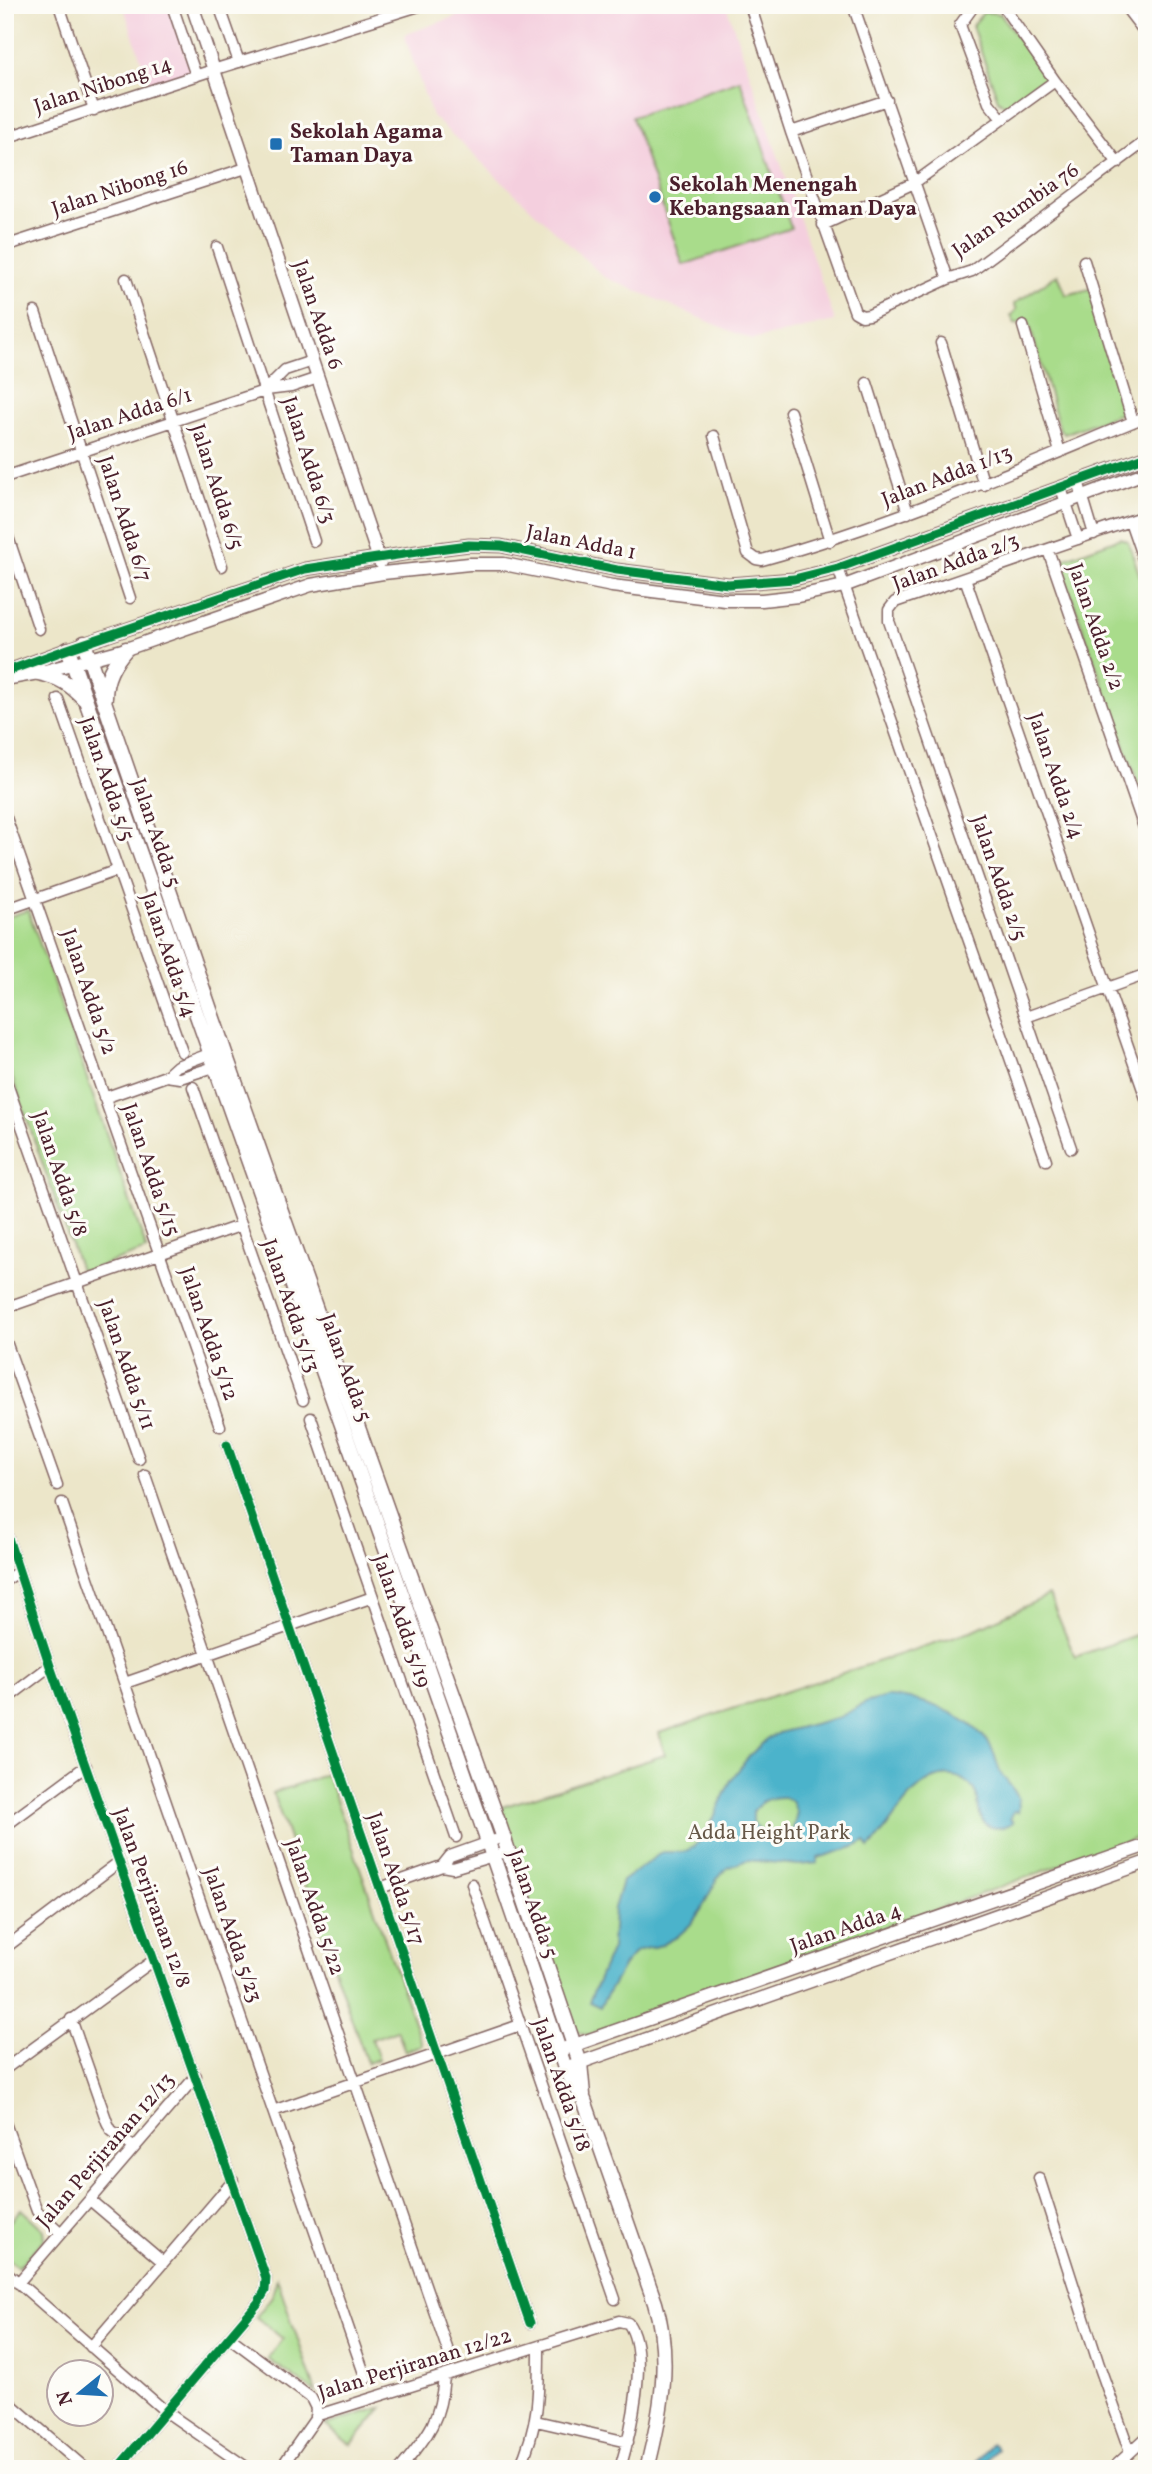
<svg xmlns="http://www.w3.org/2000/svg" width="1152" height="2474" font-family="Vollkorn,serif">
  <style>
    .built { fill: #f4cfde }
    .green { fill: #a9dc8b; stroke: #7a7e5b; stroke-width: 2 }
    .water { fill: #4cb3cb; stroke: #4b697b; stroke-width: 2; fill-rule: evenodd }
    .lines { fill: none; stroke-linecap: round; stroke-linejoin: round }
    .minor-casing { stroke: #836562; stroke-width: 13 }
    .tertiary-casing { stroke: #836562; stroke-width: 15 }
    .secondary-casing { stroke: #836562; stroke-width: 17 }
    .minor { stroke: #fff; stroke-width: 10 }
    .tertiary { stroke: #fff; stroke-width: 12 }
    .secondary { stroke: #fff; stroke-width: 14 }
    .cycleway-casing { stroke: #fdfcf7; stroke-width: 13 }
    .cycleway { stroke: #00873e; stroke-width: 9 }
    .poi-dot { fill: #1f6fb2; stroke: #fdfcf7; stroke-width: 2.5 }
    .labels { text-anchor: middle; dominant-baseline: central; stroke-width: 6; stroke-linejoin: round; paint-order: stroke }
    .street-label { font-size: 21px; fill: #4a1f2b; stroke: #fdfcf7 }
    .poi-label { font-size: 21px; font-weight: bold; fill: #4a1f2b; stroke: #fdfcf7; text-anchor: start }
    .park-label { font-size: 21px; fill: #665848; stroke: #fdfcf7 }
  </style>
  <rect width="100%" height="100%" fill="#fdfcf7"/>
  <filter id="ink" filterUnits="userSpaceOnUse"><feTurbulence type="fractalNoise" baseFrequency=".0143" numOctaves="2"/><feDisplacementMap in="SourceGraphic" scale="14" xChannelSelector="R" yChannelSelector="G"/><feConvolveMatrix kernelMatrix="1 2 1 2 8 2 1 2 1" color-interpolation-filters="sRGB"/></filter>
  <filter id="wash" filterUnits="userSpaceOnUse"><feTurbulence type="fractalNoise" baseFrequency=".00686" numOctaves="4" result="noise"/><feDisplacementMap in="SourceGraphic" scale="28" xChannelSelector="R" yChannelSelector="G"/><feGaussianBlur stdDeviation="1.57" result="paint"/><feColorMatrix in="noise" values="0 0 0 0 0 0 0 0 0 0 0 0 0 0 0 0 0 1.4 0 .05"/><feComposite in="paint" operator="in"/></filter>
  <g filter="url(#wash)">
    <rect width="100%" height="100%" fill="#ece6c9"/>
    <!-- built -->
    <path class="built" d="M123,5H168L191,73L150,87Z
      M487,5H726L835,321L752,340L604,277L432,116L404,35Z"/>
    <!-- green -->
    <path class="green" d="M984,12L1000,14L1045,74V83L1009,108L998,100L972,26Z
      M740,80L791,228L683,265L632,117Z
      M1058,274L1066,295L1090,289L1127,411L1064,434L1060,430L1028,320L1015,324L1011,316L1017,309L1014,304Z
      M1120,538L1128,541L1147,597V809L1061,566L1064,559Z
      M28,910L147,1250L81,1273L5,1057V918Z
      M1049,1595L1075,1657L1147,1631V1834L588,2035L572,2030L499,1808L665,1755L659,1733L974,1630Z
      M327,1774L422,2045L405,2051L397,2030L372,2039L379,2059L367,2063L273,1793Z
      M21,2209L44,2230L45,2239L18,2267L5,2257V2227Z
      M277,2278L316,2393L268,2359L283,2339L256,2317L272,2296Z
      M383,2407L351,2445L325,2425Z"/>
    <!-- water -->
    <path class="water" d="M886,1697C921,1696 970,1715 990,1745C996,1754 996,1765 1002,1775C1011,1788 1022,1795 1018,1812L1014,1811L1010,1819L1013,1822C1003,1830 987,1831 981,1817C978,1811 979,1803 977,1796C969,1777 950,1771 932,1779C904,1793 891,1828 869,1848L865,1841L854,1847L818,1858V1863L799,1865L747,1860L727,1868L717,1879L701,1910L690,1925L677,1937L662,1945L636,1951L624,1965L600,2007L589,2002L612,1948L614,1908L622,1881L658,1855L663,1852H684L694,1847L708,1830L731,1780L750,1755L767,1739L778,1733L840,1717L865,1703ZM783,1797L792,1801L797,1812L792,1833C775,1841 763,1837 753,1822V1811C762,1801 769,1797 783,1797Z
      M991,2443L997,2448L979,2469H971Z"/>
  </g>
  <g filter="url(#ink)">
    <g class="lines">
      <defs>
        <path id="minor" d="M59,5L94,110
          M172,5L196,76
          M219,5L239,62
          M750,5L791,132L855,312L862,316L869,315L948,279L972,271L1147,140
          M853,5L948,279
          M977,5L973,7L960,25L989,103L1002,119
          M1002,5L1055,81L1118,163
          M1124,5L1147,35
          M791,132L887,100
          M5,138L213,70L422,5
          M823,225L914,183L1055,81
          M5,246L246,168
          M217,247L314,541
          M1084,261L1133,422
          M126,279L222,566
          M35,312L130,598
          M1023,326L1060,452
          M941,343L984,485
          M867,383L908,513
          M266,390L291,387L318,378
          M790,412L830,541
          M714,436L748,553L756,559L762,560C895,523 1020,468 1147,416
          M5,477L264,391L285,370L312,361
          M1078,481L1094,534
          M1061,488L1078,539
          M1130,521L1147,570
          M5,528L39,629
          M1048,550L1147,836
          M838,568L1046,1160
          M965,578L1147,1101
          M58,699L182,1052
          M5,815L220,1426
          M5,910L118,870
          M1026,1017L1147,974
          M166,1076L180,1078L220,1065
          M5,1078L139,1459
          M193,1087L303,1400
          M104,1098L166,1076L177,1066L217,1051
          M1071,1148L889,621V610L895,602L1147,515
          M5,1308L242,1225
          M5,1339L57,1485
          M311,1418L456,1837
          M227,1445L530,2323
          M145,1475L448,2351
          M62,1503L366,2379
          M5,1529L50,1666L266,2278L265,2291L258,2303L117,2469
          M5,1581L19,1571
          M125,1683L373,1597
          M5,1700L50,1666
          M5,1826L86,1766
          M442,1866L453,1868L500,1854
          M442,1866L450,1856L495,1840
          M472,1884L615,2299
          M380,1888L442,1866
          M5,1948L119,1862
          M71,2019L107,2122L111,2130L133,2147
          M5,2069L154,1960
          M273,2111L520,2025
          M5,2123L37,2211L61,2233
          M1039,2178L1099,2365L1130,2452
          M90,2200L163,2262
          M5,2271L165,2411L249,2469
          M18,2283L196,2076
          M229,2337L311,2398L316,2408L315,2419L280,2469
          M91,2347L233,2181
          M5,2399L86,2469
          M315,2416L619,2321L628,2323C650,2353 630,2435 620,2469
          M536,2421L628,2442
          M400,2469C428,2435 440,2423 444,2377
          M519,2469C539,2426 539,2393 539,2347
          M1112,2469L1147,2437"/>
        <path id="tertiary" d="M192,5L380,562
          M5,672L68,649L305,569L430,550L469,545L501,546L617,570L728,584L794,579L838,568L1147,456
          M5,679L38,673L126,649L311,585L383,573L469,564H504L612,586L725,600H762L798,596L844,586L1147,472
          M566,2048L1147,1845
          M565,2068L1147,1862"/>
        <path id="secondary" d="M84,643L228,1062L500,1827L580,2063L583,2095
          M68,649C233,1122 405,1593 565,2068L584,2100L655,2303C672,2359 661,2414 647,2469
          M38,673C58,677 70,683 84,699
          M105,698C105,678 113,664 126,649"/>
      </defs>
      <!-- minor casing -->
      <use href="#minor" class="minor-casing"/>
      <!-- tertiary casing -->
      <use href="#tertiary" class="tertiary-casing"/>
      <!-- secondary casing -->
      <use href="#secondary" class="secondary-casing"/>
      <!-- minor -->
      <use href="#minor" class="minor"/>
      <!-- tertiary -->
      <use href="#tertiary" class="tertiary"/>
      <!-- secondary -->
      <use href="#secondary" class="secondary"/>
      <defs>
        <path id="cycleway" d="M5,672L68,649L305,569L430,550L469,545L501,546L617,570L728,584L794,579L838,568L1147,456
          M227,1445L530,2323
          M5,1529L50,1666L266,2278L265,2291L258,2303L117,2469"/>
      </defs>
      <!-- cycleway casing -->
      <use href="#cycleway" class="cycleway-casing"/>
      <!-- cycleway -->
      <use href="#cycleway" class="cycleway"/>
    </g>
  </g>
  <!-- markers -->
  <g class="poi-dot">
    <rect x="269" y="137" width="14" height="14" rx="3.5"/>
    <circle cx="655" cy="197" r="7"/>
  </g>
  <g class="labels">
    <!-- street labels -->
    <g class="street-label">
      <text transform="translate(103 86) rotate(-18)">Jalan Nibong 14</text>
      <text transform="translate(120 189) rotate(-18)">Jalan Nibong 16</text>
      <text transform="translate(1016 211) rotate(-35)">Jalan Rumbia 76</text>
      <text transform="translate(317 315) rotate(71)">Jalan Adda 6</text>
      <text transform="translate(130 415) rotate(-18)">Jalan Adda 6/1</text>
      <text transform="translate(308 460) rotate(72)">Jalan Adda 6/3</text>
      <text transform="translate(947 477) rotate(-21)">Jalan Adda 1/13</text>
      <text transform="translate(216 487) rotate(72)">Jalan Adda 6/5</text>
      <text transform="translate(124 519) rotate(72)">Jalan Adda 6/7</text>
      <text transform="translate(581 543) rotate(11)">Jalan Adda 1</text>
      <text transform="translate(956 563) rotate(-20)">Jalan Adda 2/3</text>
      <text transform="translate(1095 627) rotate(71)">Jalan Adda 2/2</text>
      <text transform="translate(1055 776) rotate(71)">Jalan Adda 2/4</text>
      <text transform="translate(106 779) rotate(71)">Jalan Adda 5/5</text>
      <text transform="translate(155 833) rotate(71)">Jalan Adda 5</text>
      <text transform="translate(998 878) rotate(71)">Jalan Adda 2/5</text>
      <text transform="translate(168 955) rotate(71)">Jalan Adda 5/4</text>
      <text transform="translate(88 992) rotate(71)">Jalan Adda 5/2</text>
      <text transform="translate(150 1170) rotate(71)">Jalan Adda 5/15</text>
      <text transform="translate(59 1174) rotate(71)">Jalan Adda 5/8</text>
      <text transform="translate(290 1306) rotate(71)">Jalan Adda 5/13</text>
      <text transform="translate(208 1334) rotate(71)">Jalan Adda 5/12</text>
      <text transform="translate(126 1365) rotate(71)">Jalan Adda 5/11</text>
      <text transform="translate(345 1368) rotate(70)">Jalan Adda 5</text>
      <text transform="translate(401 1621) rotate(71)">Jalan Adda 5/19</text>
      <text transform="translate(395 1879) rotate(71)">Jalan Adda 5/17</text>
      <text transform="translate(151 1898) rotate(70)">Jalan Perjiranan 12/8</text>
      <text transform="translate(532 1904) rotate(71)">Jalan Adda 5</text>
      <text transform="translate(314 1907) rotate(71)">Jalan Adda 5/22</text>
      <text transform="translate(846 1929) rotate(-19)">Jalan Adda 4</text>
      <text transform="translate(232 1935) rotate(71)">Jalan Adda 5/23</text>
      <text transform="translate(561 2085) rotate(71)">Jalan Adda 5/18</text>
      <text transform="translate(106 2151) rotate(-49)">Jalan Perjiranan 12/13</text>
      <text transform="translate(415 2365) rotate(-17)">Jalan Perjiranan 12/22</text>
    </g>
    <!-- poi labels -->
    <g class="poi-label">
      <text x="290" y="132">Sekolah Agama<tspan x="290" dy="24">Taman Daya</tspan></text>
      <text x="669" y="185">Sekolah Menengah<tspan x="669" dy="24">Kebangsaan Taman Daya</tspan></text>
    </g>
    <!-- park labels -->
    <g class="park-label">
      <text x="769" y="1833">Adda Height Park</text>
    </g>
  </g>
  <!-- margin -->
  <rect width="1152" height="2474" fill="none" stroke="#fdfcf7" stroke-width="28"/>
  <!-- north arrow -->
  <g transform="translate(80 2393) rotate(252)"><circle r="33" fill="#fdfcf7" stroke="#b5a4a5" stroke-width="2"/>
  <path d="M0-5L12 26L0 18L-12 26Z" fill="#1f6fb2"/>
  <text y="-10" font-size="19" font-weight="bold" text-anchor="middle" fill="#4a1f2b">N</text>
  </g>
</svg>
